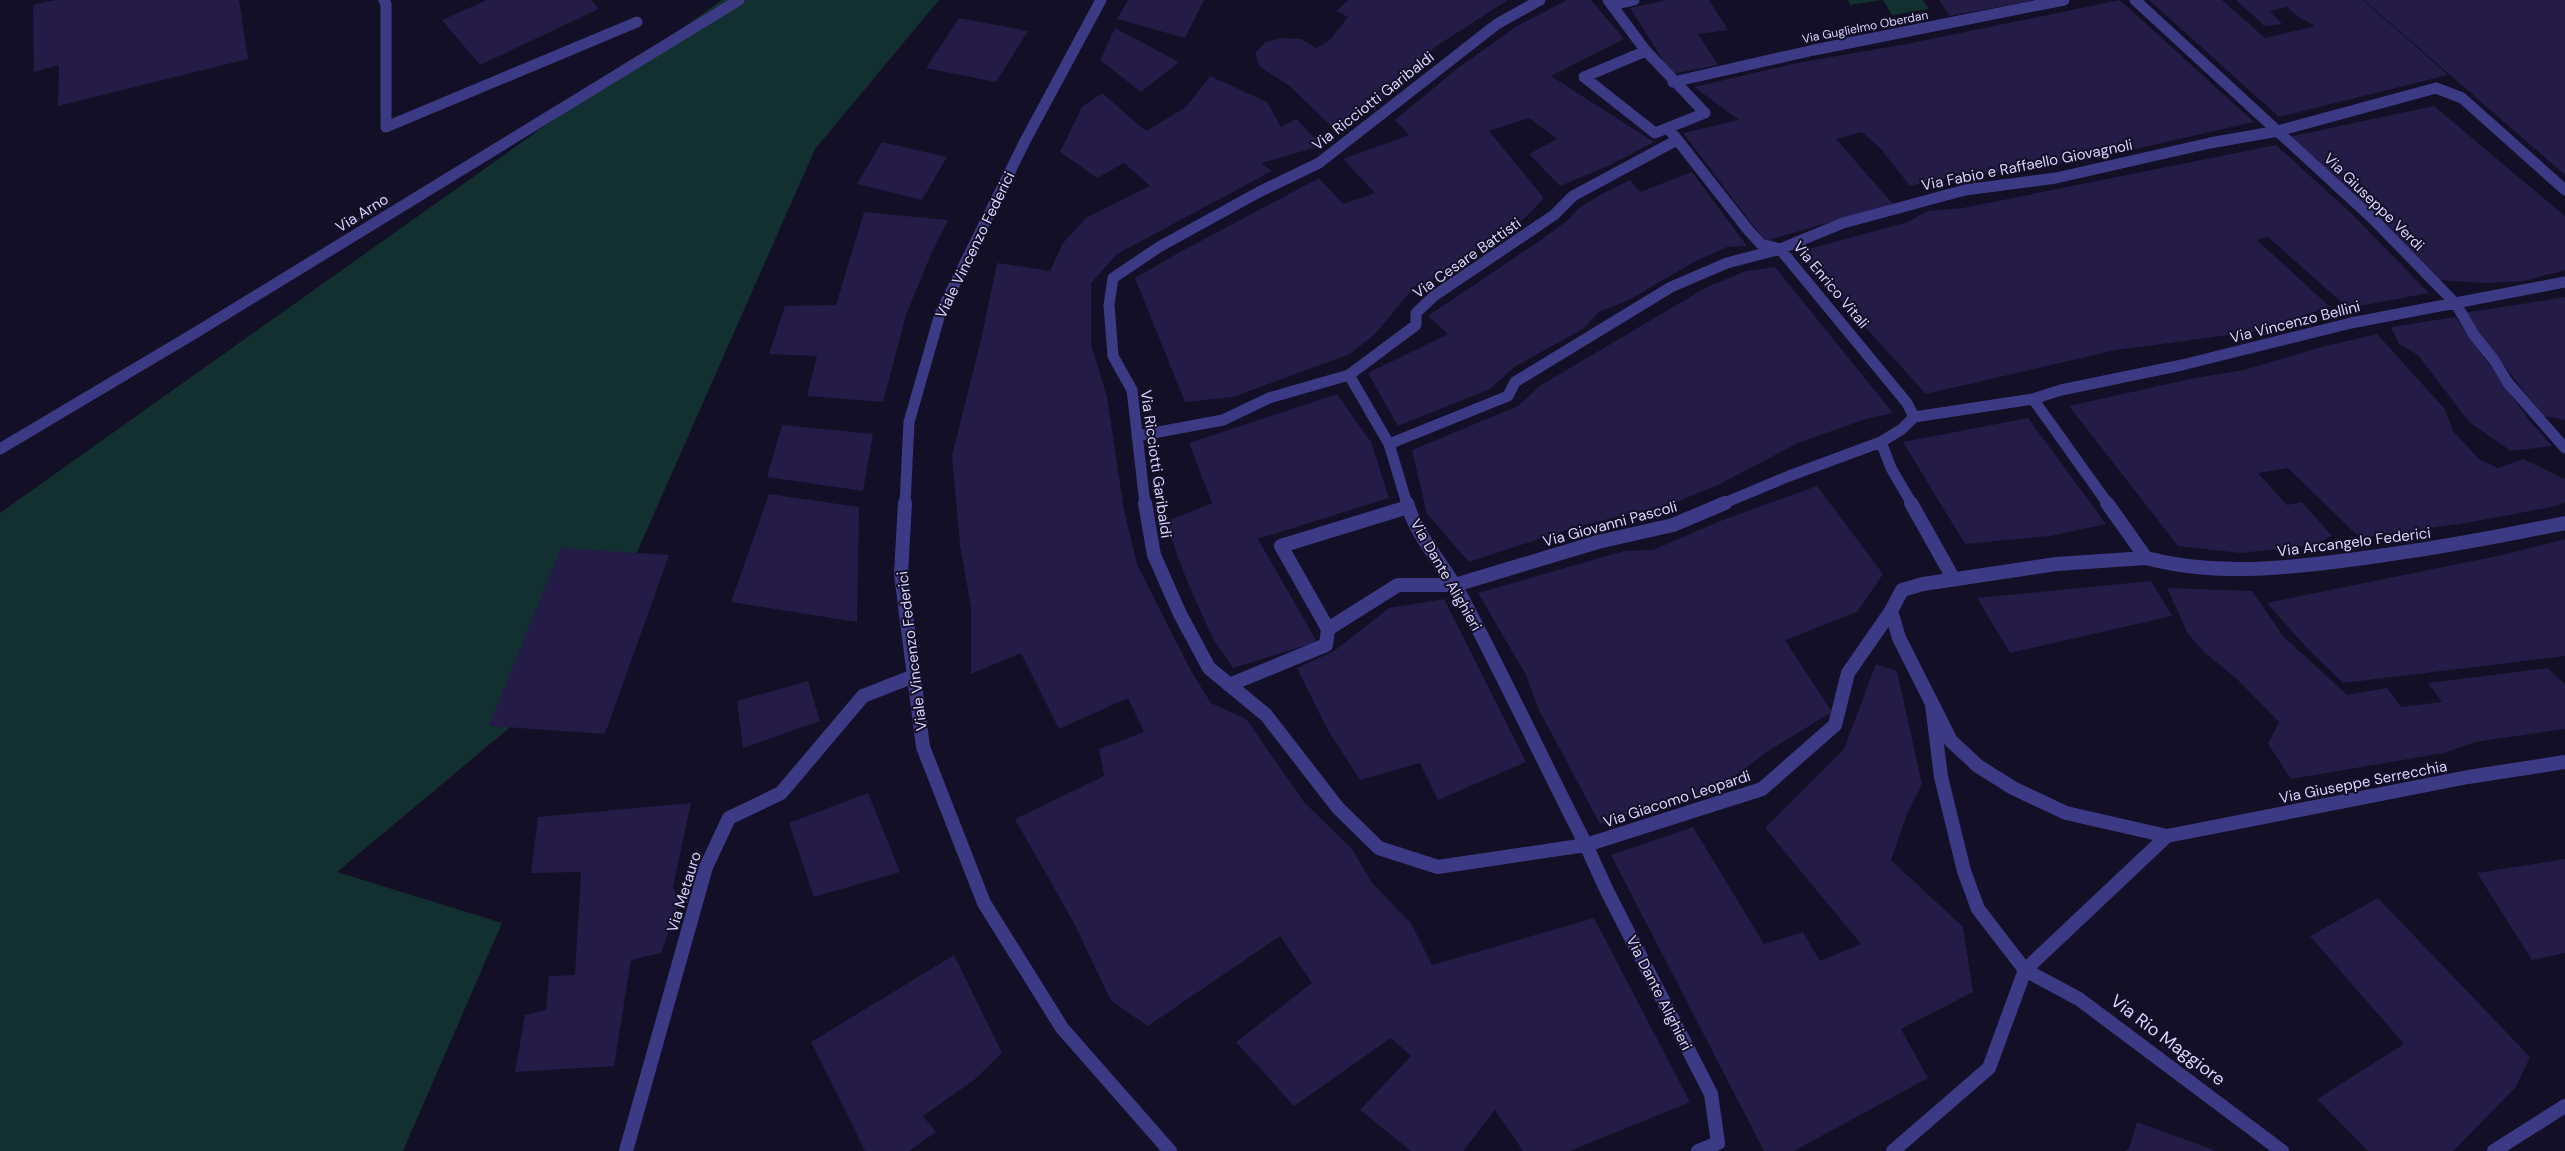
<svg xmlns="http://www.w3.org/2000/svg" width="2565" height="1151" font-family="'DM Sans',sans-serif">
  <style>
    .green { fill: #12302f }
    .building { fill: #241b47 }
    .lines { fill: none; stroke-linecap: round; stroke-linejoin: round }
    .street-far1 { stroke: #3d3a85; stroke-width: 11 }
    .street { stroke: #3d3a85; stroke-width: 14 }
    .labels { text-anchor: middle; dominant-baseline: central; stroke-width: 4; stroke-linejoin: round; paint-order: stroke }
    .far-street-label { font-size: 12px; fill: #d9d4ff; stroke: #130f26 }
    .street-label { font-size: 15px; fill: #d9d4ff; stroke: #130f26 }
    .near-street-label { font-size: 18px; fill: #d9d4ff; stroke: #130f26 }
  </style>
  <rect width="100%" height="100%" fill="#130f26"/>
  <!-- green -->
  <path class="green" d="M722,0H939L815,149L589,661L337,872L502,923L403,1151H0V513Z
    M1848,0H1922L1929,9L1892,15L1883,0L1850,5Z"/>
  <!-- building -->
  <path class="building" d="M55,0H239L248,59L58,106L59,65L34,72L33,5Z
    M487,0H591L599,9L480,65L442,20Z
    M1128,0H1204L1185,38L1117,19Z
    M1349,0H1508L1435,47L1390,93L1338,133L1291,87L1260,67L1255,53L1266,42L1281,38L1301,39L1316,48L1330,40L1348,17L1336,11Z
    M1567,0H1591L1624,39L1551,76L1654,142L1608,166L1560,186L1529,154L1557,139L1529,118L1489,131L1544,198L1525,218L1438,277L1414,287L1376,333L1350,354L1233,397L1185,402L1135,278L1180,252L1319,178L1343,204L1375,193L1343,159L1409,135L1395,120L1458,68L1517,26Z
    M1667,0H1709L1728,30L1698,34L1718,65L1672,74L1630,8Z
    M1939,0H2031V1L1950,16Z
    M2120,0L2254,122L2113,154L2017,171L1940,179L1910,186L1881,149L1862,132L1836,139L1893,204L1765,241L1683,133L1739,120L1694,87L1802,62L1907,44Z
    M2149,0H2222L2265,38L2316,26L2298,17L2287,7L2270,11L2282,24L2265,26L2236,0H2363L2448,75L2279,117Z
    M2364,0H2565V175Z
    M959,18L1028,31L996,82L926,68Z
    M1115,28L1179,62L1141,92L1100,60Z
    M1210,76L1267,102L1281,127L1297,119L1321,146L1261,163L1272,171L1117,254L1091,283V344L1107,397L1124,510L1137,564L1191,671L1211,703L1246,719L1304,802L1352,849L1373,884L1411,923L1432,965L1594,918L1690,1102L1570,1151H1523L1495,1110L1463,1151H1411L1360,1110L1411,1056L1391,1038L1294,1106L1236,1042L1312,983L1280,936L1148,1026L1111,1001L1075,925L1015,819L1104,776L1099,749L1144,732L1128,698L1059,729L1021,653L971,674V607L960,545L952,456L981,340L997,263L1050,271L1063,243L1086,218L1150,186L1124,163L1097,178L1060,152L1082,107L1102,93L1146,131L1186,107Z
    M2434,106L2565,216V270L2524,281L2484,283L2439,280L2288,137Z
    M882,142L947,157L922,200L857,184Z
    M2276,145L2350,212L2429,293L2348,308L2268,237L2257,240L2330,307L2252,332L2116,350L1926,394L1797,252L1908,222L1927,211L1963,208Z
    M1692,172L1747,246L1727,247L1694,262L1629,300L1599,312L1583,329L1514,367L1490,389L1398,426L1368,373L1448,334L1428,316L1542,239L1568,220L1579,208L1600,195L1630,180L1640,192Z
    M864,212L948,220L929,259L906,315L883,402L807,396L817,356L769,354L785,306L836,305Z
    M1775,267L1893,413L1866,419L1798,443L1718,485L1674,503L1576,527L1469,562L1427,514L1412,450L1518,406L1541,385L1707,287L1746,271Z
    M2565,297V420L2543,416L2464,313Z
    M2455,317L2529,420L2552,446L2511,451L2469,422L2418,355L2399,344L2391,327Z
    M2377,334L2444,408L2454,432L2480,460L2498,468L2523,459L2565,479V502L2557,506L2466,523L2360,538L2288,468L2258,473L2287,505L2302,502L2332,536L2314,545L2241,553L2178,546L2069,406L2190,379L2244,370L2322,347Z
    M1337,394L1371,442L1389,498L1258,539L1317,642L1233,668L1213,639L1187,581L1165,522L1212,503L1189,443Z
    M2028,418L2106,524L2050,536L1965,544L1903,442Z
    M782,425L873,434L863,491L767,477Z
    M1817,486L1883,574L1857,612L1785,640L1832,712L1768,751L1722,786L1600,824L1539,710L1526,675L1478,593L1624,551L1653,550L1720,521Z
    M769,494L859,507L857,622L731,602Z
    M2565,539V656L2343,683L2306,647L2267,603L2507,554Z
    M561,548L669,555L605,734L489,726Z
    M2151,581L2172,616L2010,653L1977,598Z
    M2167,588L2252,591L2283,636L2347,695L2387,688L2401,707L2442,702L2428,683L2548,668L2565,684V729L2475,742L2444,753L2291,779L2268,744L2279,722L2239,681L2204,652L2188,634Z
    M1444,599L1526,762L1438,800L1420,763L1360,780L1326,727L1297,668L1334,651L1389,608Z
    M1876,664L1897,671L1922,784L1907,814L1891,860L1963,927L1973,992L1901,1029L1928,1078L1794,1151H1764L1611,855L1693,827L1764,944L1803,932L1820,961L1861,944L1765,828L1844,749Z
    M808,681L820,721L743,748L737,701Z
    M868,793L900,872L814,897L789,823Z
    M691,803L673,887L679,903L661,953L631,960L614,1066L515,1072L525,1015L546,1010L549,976L575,975L581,872L531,873L538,817Z
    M2565,859V953L2532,960L2477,873Z
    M2378,898L2530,1057L2516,1087L2453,1151H2368L2317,1099L2404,1044L2310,936Z
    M954,955L1002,1053L974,1080L923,1116L936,1132L909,1151H865L811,1042Z
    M2137,1122L2217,1151H2125L2129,1149Z"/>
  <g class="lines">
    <!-- street-far1 -->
    <path class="street-far1" d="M384,0L386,4V127L637,22
      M1608,0L1646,51
      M2135,0L2372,218L2456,304L2474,335L2494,360L2508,383L2565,448
      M1612,5L1634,0
      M1646,51L1705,113L1655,133L1584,77Z
      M1673,82L1814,50L2064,0
      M1668,128L1749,231L1761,244L1780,249L1907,403L1914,417L1902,429L1881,442L1891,468L1912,504
      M1349,375L1389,444L1407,504
      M2033,399L2061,390L2182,365L2351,323L2565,282
      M1914,417L2033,399L2108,504
      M1137,436L1223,420L1269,398L1349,375L1416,325V313L1434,296L1554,215L1573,196L1677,140
      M1389,444L1508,396L1515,382L1671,287L1727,263L1780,249L1843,223L1965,190L2056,178L2210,143L2278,131L2436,88L2462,98L2565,190
      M0,449L195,333L739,0
      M905,504L909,422L940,314L1025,141L1101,0
      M1145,504L1132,390L1113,356L1109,305L1113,278L1159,247L1259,192L1319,163L1497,24L1540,0
      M1722,504L1789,476L1881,442"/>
    <!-- street -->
    <path class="street" d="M905,503L901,574L923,747L984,903L1062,1028L1170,1151
      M1145,503L1154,555L1180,614L1209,668L1266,715L1338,808L1379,848L1438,867L1586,845L1607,891L1711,1094L1718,1143L1698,1151
      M1407,503C1417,538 1445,566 1462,598C1505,679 1544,763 1586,845L1762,789L1835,725L1848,673L1891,611
      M1911,503L1953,578
      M1408,507L1281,546L1328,629L1398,585H1455L1598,542L1673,525L1725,503
      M2146,558C2218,577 2291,568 2364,558C2432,549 2498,537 2565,523
      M1229,685L1326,645L1328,629
      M1932,705L1941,777L1964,871L1978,909L2025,970L2167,836L2066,813L2013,788L1978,766L1951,741L1899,638L1891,611L1902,590L1923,584L2056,564L2146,558L2107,503
      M2167,836L2468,777L2565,762
      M626,1151L706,867L729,818L781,793L863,696L914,676
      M1893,1151L1989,1068L2025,970L2079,999L2282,1151
      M2494,1151L2565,1106"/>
  </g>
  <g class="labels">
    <!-- far-street labels -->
    <g class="far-street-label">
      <text transform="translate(1865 27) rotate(-11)">Via Guglielmo Oberdan</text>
    </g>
    <!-- street labels -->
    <g class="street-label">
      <text transform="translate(1373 101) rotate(-38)">Via Ricciotti Garibaldi</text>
      <text transform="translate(2027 165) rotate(-11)">Via Fabio e Raffaello Giovagnoli</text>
      <text transform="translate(2374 202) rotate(44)">Via Giuseppe Verdi</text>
      <text transform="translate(362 213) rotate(-32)">Via Arno</text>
      <text transform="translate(975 245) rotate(-64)">Viale Vincenzo Federici</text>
      <text transform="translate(1467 258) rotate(-35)">Via Cesare Battisti</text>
      <text transform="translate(1831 285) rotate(50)">Via Enrico Vitali</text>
      <text transform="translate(2295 322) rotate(-14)">Via Vincenzo Bellini</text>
      <text transform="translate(1156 464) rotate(82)">Via Ricciotti Garibaldi</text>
      <text transform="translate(1610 524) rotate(-15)">Via Giovanni Pascoli</text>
      <text transform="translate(2354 542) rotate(-7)">Via Arcangelo Federici</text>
      <text transform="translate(1446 575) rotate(60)">Via Dante Alighieri</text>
      <text transform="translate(912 651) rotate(-97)">Viale Vincenzo Federici</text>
      <text transform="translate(2363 782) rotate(-11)">Via Giuseppe Serrecchia</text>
      <text transform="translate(1677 799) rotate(-18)">Via Giacomo Leopardi</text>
      <text transform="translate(684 892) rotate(-73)">Via Metauro</text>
      <text transform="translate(1659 993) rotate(63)">Via Dante Alighieri</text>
    </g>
    <!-- near-street labels -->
    <g class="near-street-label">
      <text transform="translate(2168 1040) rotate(37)">Via Rio Maggiore</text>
    </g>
  </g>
</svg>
